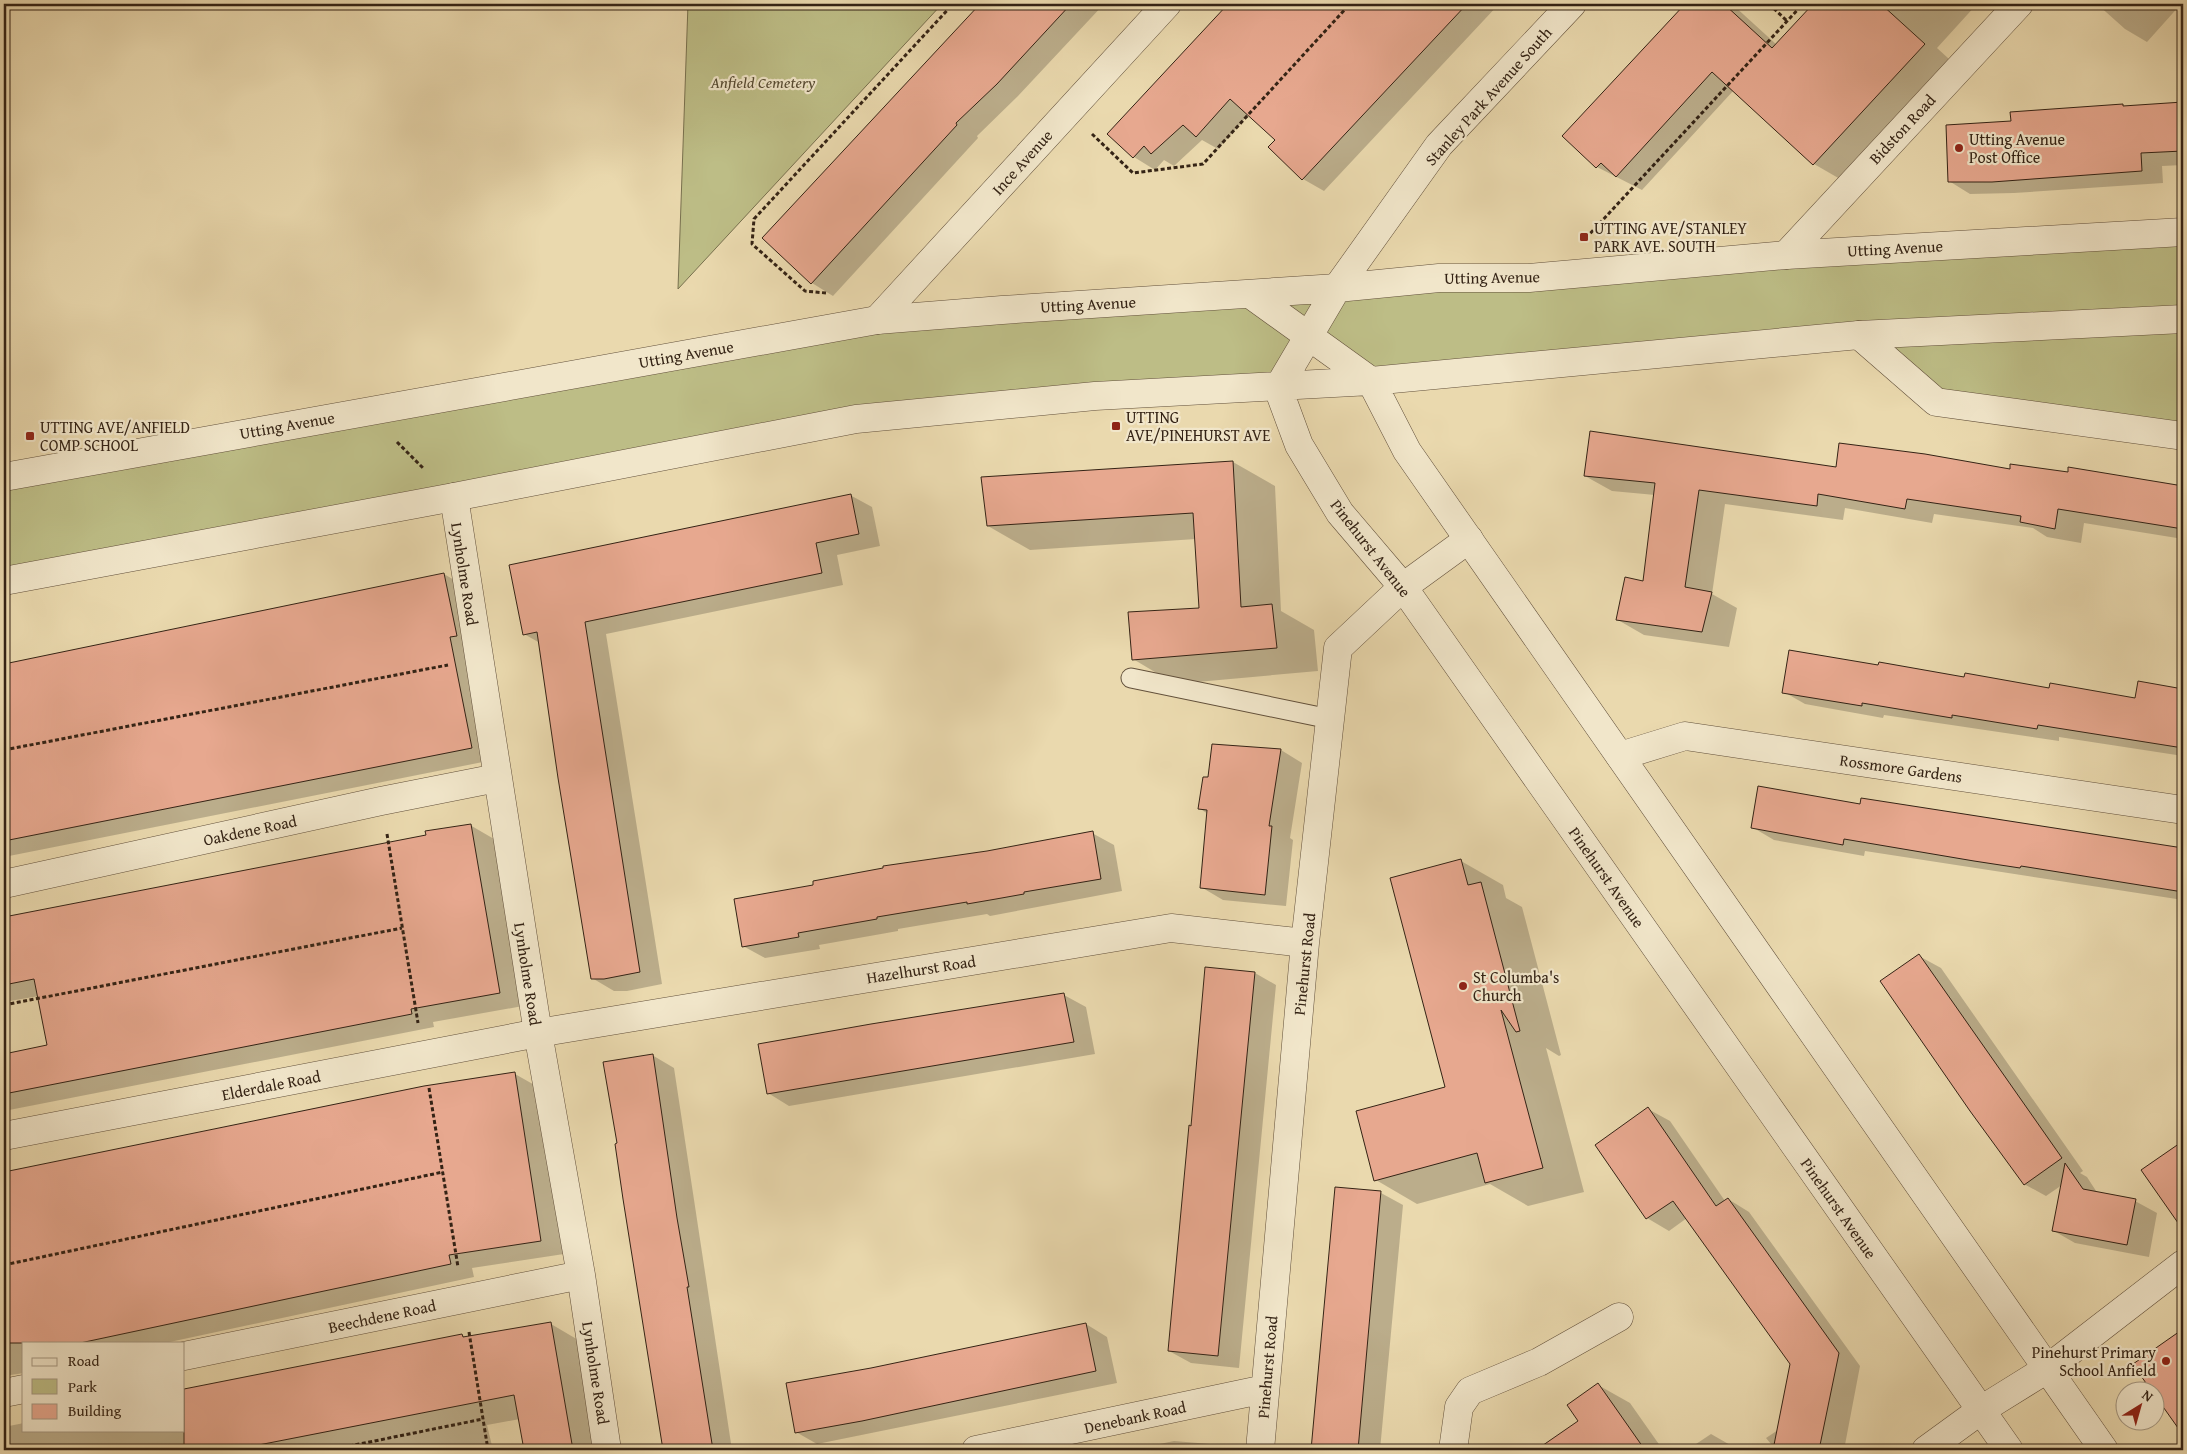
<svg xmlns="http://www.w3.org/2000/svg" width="2187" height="1454" font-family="'Gentium Book Plus',serif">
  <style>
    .green { fill: #bdbd86; stroke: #78704e }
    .shadow { fill: #0003 }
    .building { fill: #e7a88f; stroke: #342315 }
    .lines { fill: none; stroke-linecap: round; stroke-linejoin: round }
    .service-casing { stroke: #62503b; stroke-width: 21 }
    .minor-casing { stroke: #62503b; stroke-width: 29 }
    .tertiary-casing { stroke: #62503b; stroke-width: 29 }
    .path { stroke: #342315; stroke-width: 3; stroke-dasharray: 4 2.5; stroke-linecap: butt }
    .service { stroke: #f1e6ca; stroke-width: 19 }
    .minor { stroke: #f1e6ca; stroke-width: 28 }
    .tertiary { stroke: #f1e6ca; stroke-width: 28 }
    .poi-dot { fill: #8f2418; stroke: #f1e6ca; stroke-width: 2 }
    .labels { text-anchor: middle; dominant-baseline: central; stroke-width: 4.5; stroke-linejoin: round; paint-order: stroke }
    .park-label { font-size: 16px; font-style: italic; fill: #564a31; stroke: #f1e6ca }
    .street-label { font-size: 16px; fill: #342315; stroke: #f1e6ca }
    .poi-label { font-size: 16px; fill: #342315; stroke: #f1e6ca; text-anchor: start }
  </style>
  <rect width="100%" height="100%" fill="#ead9ae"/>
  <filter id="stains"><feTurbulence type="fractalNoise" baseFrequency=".004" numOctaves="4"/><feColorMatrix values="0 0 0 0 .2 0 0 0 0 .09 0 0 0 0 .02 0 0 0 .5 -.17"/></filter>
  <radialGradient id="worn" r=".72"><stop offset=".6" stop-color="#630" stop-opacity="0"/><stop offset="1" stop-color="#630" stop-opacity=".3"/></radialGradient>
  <!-- green -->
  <path class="green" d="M688,4H942L678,289Z
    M2183,232V436L1936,402L1859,335L1371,381L1309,337L1278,388L856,419L4,581V477L761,341Z"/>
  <!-- shadow -->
  <path class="shadow" d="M981,4H1104L1018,96L977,136L978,138L833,296L812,283L763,238Z
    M1229,4H1499L1324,191L1303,179L1276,140L1249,114L1218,149L1202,140L1174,166L1164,160L1155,170L1134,157L1108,134Z
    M1687,4H1732L1777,45L1815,4H1977L1937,48L1949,59L1840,179L1814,164L1734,90L1642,190L1597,167L1564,136Z
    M2097,4H2181L2147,42L2125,29Z
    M2183,103V165L2162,166L2163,183L2014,193L1970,194L1949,181L2012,122L2011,114Z
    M1233,462L1275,486L1281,611L1314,630L1318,671L1175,684L1133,659L1201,609L1196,539L1030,550L988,526L982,478Z
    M1837,468L2011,470L2069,474V469L2183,487V539L2084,523L2081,543L2047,537L2033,528L1934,514L1932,523L1845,508L1843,520L1725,504L1712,594L1737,608L1729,647L1644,635L1618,620L1644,582L1655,495L1612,491L1585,476Z
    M850,495L872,507L880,546L837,555L843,585L606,634L662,984L627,991H614L592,978L540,643L524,634Z
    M444,574L466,587L493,760L4,857V665Z
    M1879,666L2136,699L2139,682L2183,689V756L2059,737V741L1884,715L1883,718L1805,704L1784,692Z
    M1213,746L1281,750L1302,763L1290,838L1293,840L1286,906L1223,900L1201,887L1208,814L1199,808L1209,778Z
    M1862,800L2183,849V900L1865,851L1864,856L1774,840L1752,827L1861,806Z
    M470,825L494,839L523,1006L433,1022L434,1027L4,1111V1055L49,1046L39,996L4,1002V918L427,836Z
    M1092,833L1114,845L1122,891L990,916L987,914L898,929V931L819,945L820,949L765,958L743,946L988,852Z
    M1461,861L1503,885L1506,898L1522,907L1561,1055L1559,1056L1546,1048L1584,1192L1528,1206L1490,1184L1417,1204L1376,1180L1446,1088Z
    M1919,956L1941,968L2083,1171L2080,1173L2087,1177L2098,1194L2135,1201L2157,1213L2149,1257L2075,1243L2054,1231L2062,1185L2046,1196L2024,1184Z
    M1255,973L1276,985L1239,1368L1191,1363L1169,1351L1192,1127Z
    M1064,995L1086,1007L1095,1054L789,1106L768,1093Z
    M652,1055L674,1068L732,1450H664L616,1145L618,1144Z
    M515,1074L538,1087L564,1254L472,1268L474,1277L165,1343H24V1373L4,1376V1173L425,1087Z
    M1648,1109L1670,1121L1725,1201L1728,1199L1749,1212L1860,1366L1844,1450H1776L1766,1438L1778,1430L1791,1363L1687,1218L1669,1231L1647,1218L1596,1145Z
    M2183,1142V1216L2169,1208L2143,1170Z
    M1336,1189L1381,1193L1403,1205L1380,1450H1313Z
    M551,1324L585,1344L603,1450H525L520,1419L487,1425L493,1450H4V1427L24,1423V1430H184V1391L462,1335L467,1338Z
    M1086,1324L1107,1337L1117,1383L817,1444L796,1432L871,1369Z
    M2183,1330V1433L2135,1364Z
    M1598,1385L1630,1403L1663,1450H1538L1580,1421Z
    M1711,1434L1739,1450H1687Z
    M1174,1441L1222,1445L1231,1450H1151L1150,1446Z"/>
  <!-- building -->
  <path class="building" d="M980,4H1071L997,84L956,123L957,125L811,284L762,238Z
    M1228,4H1467L1302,180L1268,147L1275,140L1230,99L1196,137L1183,125L1151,154L1144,146L1133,158L1107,134Z
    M1685,4H1724L1772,48L1813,4H1881L1925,44L1813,165L1712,72L1616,177L1601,163L1596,168L1562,136Z
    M2183,102V151L2141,153L2142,171L1992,182H1948L1946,125L2011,121L2010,112L2123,104V106Z
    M1590,431L1836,467L1839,443L1925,454L2010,469V464L2068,472V467L2165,483L2183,486V529L2058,509L2055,529L2020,522L2021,516L1907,499L1905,509L1818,494L1817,506L1699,490L1685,587L1712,592L1702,632L1616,620L1625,577L1643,581L1655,483L1584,476Z
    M1233,461L1241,607L1272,604L1277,648L1132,660L1128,612L1199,608L1193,513L987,526L981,477Z
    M851,494L859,534L816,543L822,573L585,622L640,972L604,979H591L558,778L537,632L523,635L509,565Z
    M444,573L457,636L450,637L472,748L4,841V664Z
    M1789,650L1878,665L1879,662L1964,677L1965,673L2049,688L2050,683L2135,698L2138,681L2183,689V748L2038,725L2037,729L1952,715V718L1862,703V706L1782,693Z
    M1212,744L1281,749L1269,826H1272L1265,895L1200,888L1207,810L1198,809L1203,777H1208Z
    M1758,786L1860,804L1861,798L2183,848V892L2021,866L2020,868L1974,861L1844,839L1843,845L1751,828Z
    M471,824L500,993L411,1009L412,1014L4,1094V1054L47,1045L34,979L4,985V917L426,835L425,831Z
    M1093,831L1101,879L1024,892V894L996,899L967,904V902L877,917V919L798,933L799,937L742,947L734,899L813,885V881L883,868V866L987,851Z
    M1461,859L1468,885L1481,882L1520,1031L1516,1032L1501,1010L1543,1168L1485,1183L1477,1153L1374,1181L1356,1111L1445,1087L1390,878Z
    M1919,954L2062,1158L2024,1185L1970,1111L1880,981Z
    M1205,967L1255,972L1218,1356L1168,1351L1189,1125L1191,1126Z
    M1064,993L1074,1042L767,1094L758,1044L871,1024Z
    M653,1054L677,1218L689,1287H687L713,1450H663L623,1199L615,1144L617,1143L603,1062Z
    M515,1072L541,1241L449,1255L451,1264L80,1343H4V1172L424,1086Z
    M1648,1107L1716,1206L1728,1198L1839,1353L1819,1450H1773L1790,1364L1673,1201L1646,1219L1595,1145Z
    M2183,1141V1230L2141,1170Z
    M2065,1163L2083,1189L2136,1199L2127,1245L2052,1231Z
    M1335,1187L1381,1191L1358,1450H1311Z
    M551,1322L573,1450H524L514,1395L233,1450H184V1389L462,1334L463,1337Z
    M1086,1323L1096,1371L862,1421L795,1433L786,1383L871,1368Z
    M2183,1329V1435L2154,1394V1392H2152L2133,1364Z
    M1598,1383L1645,1450H1536L1578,1421L1567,1405Z"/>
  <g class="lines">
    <defs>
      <path id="service" d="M1131,678L1330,719"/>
      <path id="minor" d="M1786,255L2019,4
        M1337,288L1439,145L1572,4
        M877,320L1167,4
        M1859,335L1936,402L2183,436
        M454,497L538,1033L581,1275L607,1450
        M1620,756L1685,736L2183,810
        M4,884L381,801L497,778
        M4,1136L538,1033L1171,928L1305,943
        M184,1356L581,1275
        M4,1393L24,1389
        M976,1450L1265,1389
        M1260,1450L1305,943L1338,648L1403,587L1469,539
        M1453,1450L1459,1407L1470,1391L1539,1362L1619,1317
        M1926,1450L1981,1410L2047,1369L2183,1264"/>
      <path id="tertiary" d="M1337,288L1278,388L1299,445L1340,513L1403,587L2009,1450
        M1250,294L1371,381L1407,451L2104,1450
        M4,477L877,320L1002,310L1337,288L1439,278H1529L1786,255L2183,232
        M4,581L454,497L856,419L1095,396L1371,381L1859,335L2183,319"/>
    </defs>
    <!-- service casing -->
    <use href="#service" class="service-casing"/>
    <!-- minor casing -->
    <use href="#minor" class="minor-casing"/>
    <!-- tertiary casing -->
    <use href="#tertiary" class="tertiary-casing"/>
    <!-- path -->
    <path class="path" d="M1769,4L1787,21
      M1092,134L1133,173L1203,164L1350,4
      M1586,238L1803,4
      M826,293L805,291L752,244L754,219L953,4
      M397,442L424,469
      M4,750L448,665
      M387,834L418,1023
      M4,1005L402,928
      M429,1088L458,1267
      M4,1265L443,1172
      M469,1332L488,1450
      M330,1450L483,1419"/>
    <!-- service -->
    <use href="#service" class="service"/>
    <!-- minor -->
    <use href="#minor" class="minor"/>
    <!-- tertiary -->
    <use href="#tertiary" class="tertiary"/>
  </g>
  <!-- markers -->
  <g class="poi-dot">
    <circle cx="1959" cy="148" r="5"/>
    <rect x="1579" y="232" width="10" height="10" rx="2.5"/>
    <rect x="1111" y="421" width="10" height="10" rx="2.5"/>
    <rect x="25" y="431" width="10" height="10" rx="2.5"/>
    <circle cx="1463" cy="986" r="5"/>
    <circle cx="2166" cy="1361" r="5"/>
  </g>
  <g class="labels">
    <!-- park labels -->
    <g class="park-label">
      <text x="763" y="82">Anfield Cemetery</text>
    </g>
    <!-- street labels -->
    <g class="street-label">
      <text transform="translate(1488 96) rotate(-48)">Stanley Park Avenue South</text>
      <text transform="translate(1902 129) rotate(-47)">Bidston Road</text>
      <text transform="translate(1022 162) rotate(-48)">Ince Avenue</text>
      <text transform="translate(1895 248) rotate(-3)">Utting Avenue</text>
      <text transform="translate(1492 277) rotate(-1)">Utting Avenue</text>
      <text transform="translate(1088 304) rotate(-3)">Utting Avenue</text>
      <text transform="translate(686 354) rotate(-10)">Utting Avenue</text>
      <text transform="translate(287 425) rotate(-10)">Utting Avenue</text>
      <text transform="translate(1371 548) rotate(52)">Pinehurst Avenue</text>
      <text transform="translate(465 574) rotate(81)">Lynholme Road</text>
      <text transform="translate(1901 768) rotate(8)">Rossmore Gardens</text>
      <text transform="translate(250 830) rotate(-12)">Oakdene Road</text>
      <text transform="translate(1607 877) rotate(55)">Pinehurst Avenue</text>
      <text transform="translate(1304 964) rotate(-84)">Pinehurst Road</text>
      <text transform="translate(921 969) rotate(-9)">Hazelhurst Road</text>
      <text transform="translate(528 974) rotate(81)">Lynholme Road</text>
      <text transform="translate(271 1085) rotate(-11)">Elderdale Road</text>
      <text transform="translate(1839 1208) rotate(55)">Pinehurst Avenue</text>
      <text transform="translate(382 1316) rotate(-12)">Beechdene Road</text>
      <text transform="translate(1267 1367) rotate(-85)">Pinehurst Road</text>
      <text transform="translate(596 1373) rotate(81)">Lynholme Road</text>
      <text transform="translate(1135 1417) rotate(-12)">Denebank Road</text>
    </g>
    <!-- poi labels -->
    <g class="poi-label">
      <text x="1969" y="139">Utting Avenue<tspan x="1969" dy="18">Post Office</tspan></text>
      <text x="1594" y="228">UTTING AVE/STANLEY<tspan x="1594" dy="18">PARK AVE. SOUTH</tspan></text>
      <text x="1126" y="417">UTTING<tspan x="1126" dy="18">AVE/PINEHURST AVE</tspan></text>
      <text x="40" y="427">UTTING AVE/ANFIELD<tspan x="40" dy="18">COMP SCHOOL</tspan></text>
      <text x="1473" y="977">St Columba's<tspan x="1473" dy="18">Church</tspan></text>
      <text x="2156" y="1352" text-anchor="end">Pinehurst Primary<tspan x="2156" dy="18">School Anfield</tspan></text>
    </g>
  </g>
  <!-- margin -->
  <rect width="2187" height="1454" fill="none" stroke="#ead9ae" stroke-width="20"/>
  <rect x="5" y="5" width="2177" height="1444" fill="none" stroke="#342315" stroke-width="2.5"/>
  <rect x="10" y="10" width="2167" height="1434" fill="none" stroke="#342315"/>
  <!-- legend -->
  <rect x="22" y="1342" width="162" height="90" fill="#f1e6ca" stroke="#a59882"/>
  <rect x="32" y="1358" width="25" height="8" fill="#f1e6ca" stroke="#a59882"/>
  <text x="68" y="1366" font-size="15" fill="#342315">Road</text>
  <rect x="32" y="1379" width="25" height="15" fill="#bdbd86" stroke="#a59882"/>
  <text x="68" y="1392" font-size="15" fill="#342315">Park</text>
  <rect x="32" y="1404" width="25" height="15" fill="#e7a88f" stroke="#a59882"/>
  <text x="68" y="1416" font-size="15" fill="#342315">Building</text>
  <!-- north arrow -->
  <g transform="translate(2140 1406) rotate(37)"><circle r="24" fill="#f1e6ca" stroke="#a59882"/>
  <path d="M0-4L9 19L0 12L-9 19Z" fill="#8f2418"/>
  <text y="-8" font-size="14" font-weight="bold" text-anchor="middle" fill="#342315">N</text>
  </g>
  <rect width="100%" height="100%" filter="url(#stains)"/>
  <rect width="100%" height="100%" fill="url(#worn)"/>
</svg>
